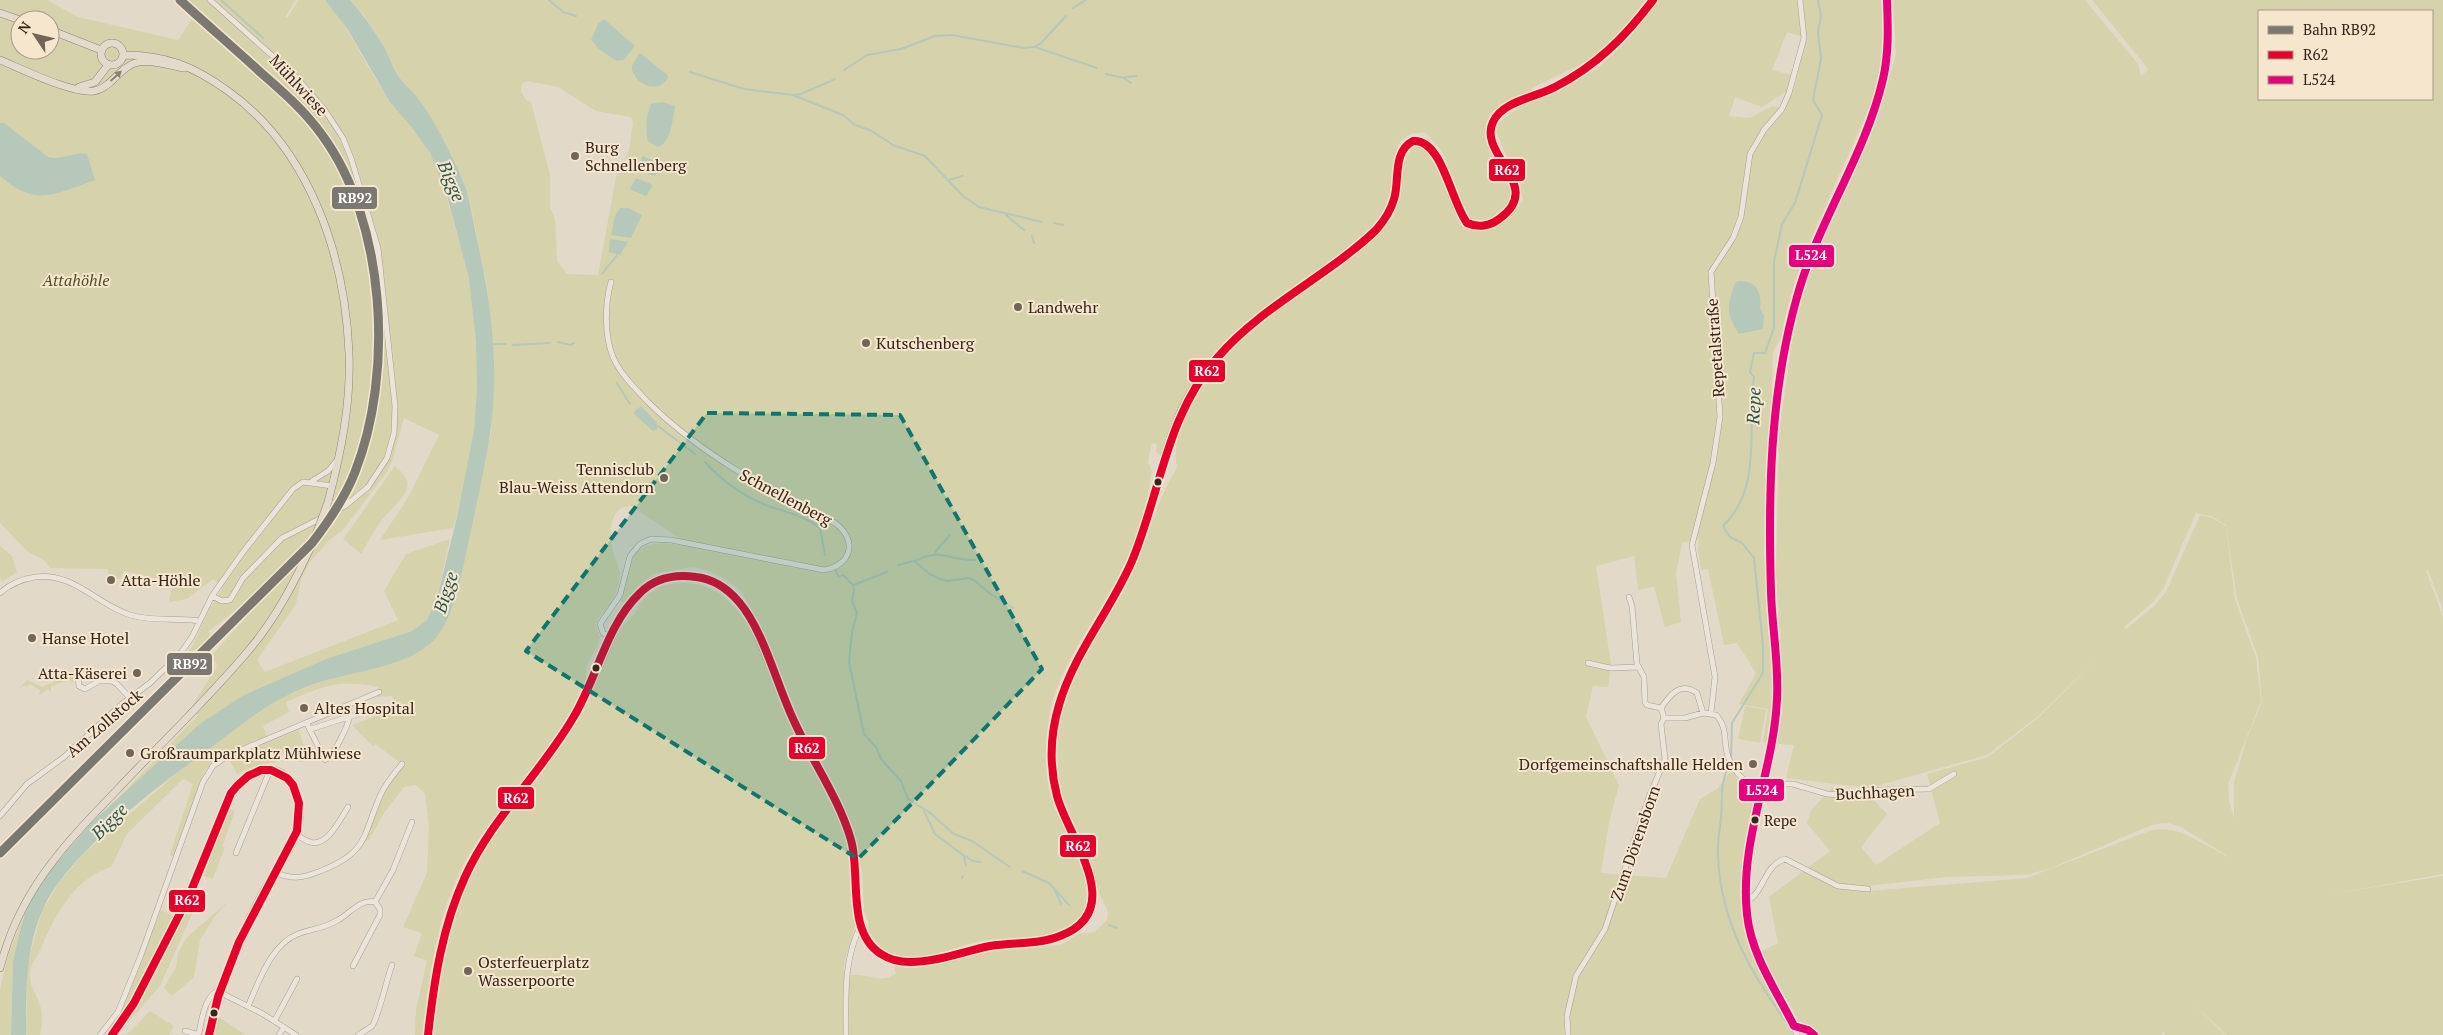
<svg xmlns="http://www.w3.org/2000/svg" width="2443" height="1035" font-family="'PT Serif',serif">
  <style>
    .green { fill: #d6d2ab; fill-rule: evenodd }
    .water { fill: #b5c8ba }
    .lines { fill: none; stroke-linecap: round; stroke-linejoin: round }
    .stream { stroke: #b5c8ba; stroke-width: 2 }
    .minor-casing { stroke: #a89e93; stroke-width: 6 }
    .major-casing { stroke: #8d8479; stroke-width: 8 }
    .minor { stroke: #ebe4db; stroke-width: 5 }
    .major { stroke: #e3dacc; stroke-width: 7 }
    .major-bridge-casing { stroke: #8d8479; stroke-width: 8; stroke-linecap: butt }
    .major-bridge { stroke: #e3dacc; stroke-width: 7 }
    .bus-1-casing { stroke: #f6e6ce; stroke-width: 11 }
    .bus-2-casing { stroke: #f6e6ce; stroke-width: 11 }
    .bus-1 { stroke: #e4002b; stroke-width: 8 }
    .bus-2 { stroke: #e5007d; stroke-width: 8 }
    .rail-1-casing { stroke: #f6e6ce; stroke-width: 12 }
    .rail-1 { stroke: #7b7872; stroke-width: 9 }
    .oneway { fill: #8c8074 }
    .marked { fill: #0f766e; fill-opacity: 0.2; stroke: #0f766e; stroke-width: 4; stroke-dasharray: 10 6; stroke-linejoin: round }
    .poi-dot { fill: #736458; stroke: #f6e6ce; stroke-width: 2 }
    .bus-dot { fill: #36251b; stroke: #f6e6ce; stroke-width: 2 }
    .labels { text-anchor: middle; dominant-baseline: central; stroke-width: 4; stroke-linejoin: round; paint-order: stroke }
    .bus-label { font-size: 15px; fill: #36251b; stroke: #f6e6ce; text-anchor: start }
    .street-label { font-size: 16px; fill: #36251b; stroke: #f6e6ce }
    .poi-label { font-size: 16px; fill: #36251b; stroke: #f6e6ce; text-anchor: start }
    .park-label { font-size: 16px; font-style: italic; fill: #4c5322; stroke: #f6e6ce }
    .water-label { font-size: 18px; font-style: italic; fill: #2a564f; stroke: #f6e6ce }
    .line-badge { stroke: #f6e6ce; stroke-width: 2 }
    .badge-label { font-size: 14px; text-anchor: middle; font-weight: bold; fill: #fff }
  </style>
  <rect width="100%" height="100%" fill="#e3d9c9"/>
  <!-- green -->
  <path class="green" d="M0,0H47L78,17L178,40L195,14L179,0H296L285,17L287,18L299,0H325C348,26 361,57 380,86C395,110 418,130 431,156C444,181 449,207 457,234C461,249 466,263 469,278C485,357 478,451 453,528L380,540L409,496L439,435L404,418L392,461L387,472L342,531L329,540L310,562L301,580L296,604L257,660L265,672L398,620L384,591L406,554L450,539L437,598L427,620L412,631L326,659L244,695L148,772L102,815L198,715L191,708L217,666L212,655L273,587L270,583L209,631L210,638L177,670L173,666L192,647L210,608L223,587L213,579L187,599L169,602L173,582L124,571L120,579L109,578L108,569L50,568L44,560L27,551L0,523ZM20,20H50V50H20Z
    M350,0H1646L1619,34L1592,59L1532,88L1533,94L1492,112C1489,117 1485,124 1485,130C1482,157 1533,184 1503,213C1498,217 1491,220 1485,221C1451,227 1454,173 1443,154C1439,146 1432,140 1426,133C1389,129 1397,162 1393,187C1390,205 1380,220 1367,231C1307,283 1232,320 1189,388C1176,409 1171,432 1161,455L1156,452L1157,444L1152,443L1148,462L1152,471C1149,482 1149,493 1147,504C1143,528 1130,553 1119,575C1095,623 1055,668 1048,724C1045,745 1044,771 1050,792C1060,825 1095,872 1085,905C1081,920 1067,928 1052,933C1033,941 1003,937 981,941C958,945 923,963 900,957C884,953 875,942 867,928L869,923L864,911L862,872L851,828L809,742L757,619L741,591L729,581L710,571L693,567L653,574L635,589L623,603L620,601C634,562 626,537 678,545L681,539L631,506C607,506 609,538 614,555C616,561 620,567 620,574C619,585 615,597 609,606C598,621 592,618 600,638C597,650 589,658 586,669C585,674 588,679 585,684C558,747 504,794 470,853C437,907 430,973 422,1035H415L416,1009L427,961L414,956L422,933L403,927L427,873L429,827L425,794L416,785L404,787L384,813L369,840L363,841L381,794L402,764L375,744L373,746L352,725L390,711L395,703L392,696L377,697L378,687C336,679 323,686 286,702L289,712L263,726L267,737C244,747 221,754 204,772L173,857L170,855L193,784L183,779L127,834L111,867C75,877 55,916 41,948C38,955 31,964 30,972C28,985 37,994 40,1005C43,1015 42,1025 40,1035H26L27,966L42,911L59,883L84,853L190,762L237,727L283,697L330,678L406,658L425,648L439,634L446,621L457,590L491,432L494,385L493,345L487,286L471,207L462,177L417,98L400,78L380,40L364,15ZM604,19L635,46L624,60L616,61L593,43ZM527,81L558,87L596,111L631,117L633,122L629,150L616,177L598,275L567,274L557,261L555,219L550,207V175L531,102L526,100L521,91L522,84ZM649,108L671,126L661,146L646,133ZM646,156L658,162L655,176L640,171Z
    M1658,0H1883L1885,29L1882,65L1875,95L1813,234L1795,281L1784,321L1782,336L1773,352L1772,385L1774,402L1767,453L1764,550L1773,685V712L1768,743L1763,742L1768,709L1739,704L1756,673L1737,643L1724,645L1708,569L1701,570L1698,549L1699,539L1682,543L1676,573L1681,622L1665,627L1654,587L1638,590L1634,556L1596,566L1611,664L1608,687L1593,686L1586,717L1619,785L1609,822L1601,873L1666,878L1700,799L1718,788L1731,771L1754,800C1743,855 1733,914 1757,967C1766,988 1788,1013 1793,1035H434C438,989 445,947 460,903C464,892 467,880 472,870C500,819 540,776 573,728C595,698 603,661 621,629C624,623 630,619 634,614C640,605 643,598 653,592C665,583 681,581 696,584C754,597 770,680 792,727C809,764 841,810 848,849C852,867 856,907 855,924C853,943 842,957 844,977C864,969 876,986 896,974L894,966L907,968L930,966L982,952L1061,945L1078,934L1095,932L1107,920L1108,912L1099,893L1088,853L1067,812L1059,781L1057,748L1060,712L1069,685L1130,579L1162,496L1177,467C1174,454 1176,446 1179,433C1202,345 1313,291 1377,234C1407,208 1393,163 1415,146L1424,147L1432,154L1461,226C1488,241 1507,221 1523,201L1521,190L1495,129C1505,107 1567,88 1590,73C1617,55 1640,27 1658,0ZM1787,32L1806,38L1794,89L1789,93L1782,109L1773,106L1749,118L1729,116L1735,97L1762,107L1787,91L1792,75L1772,70Z
    M1893,0H2085L2138,64L2141,76L2148,70L2145,65L2092,0H2443V610L2428,570L2426,571L2443,617V874L2332,894L2443,876V1035H2227L2193,1003L2225,1035H2165L2164,1031L2161,1035H1802L1801,1025L1760,952L1778,943L1769,897L1830,851L1807,823L1811,810L1833,787L1866,792L1887,814L1861,847L1876,865L1940,823L1927,774L1988,757L2039,717L2098,658L2037,717L1987,755L1869,788L1786,778L1794,745L1777,744L1782,713V671L1776,572L1779,434L1792,340L1799,302L1818,248L1874,128L1896,55ZM2259,11H2432V99H2259ZM2196,513L2213,517L2226,525L2237,599L2258,657L2262,702L2247,738L2234,782V818L2229,801L2228,784L2261,701L2256,658L2235,599L2226,526L2212,518L2200,515L2166,592L2155,605L2126,629L2124,627L2152,603L2163,589ZM2169,823L2181,827L2231,858C2205,847 2182,825 2152,830L2027,878L1869,891L1844,890L1846,886H1868L1946,877L2027,875L2051,868L2154,824Z
    M395,466C420,486 402,497 386,515C376,526 369,541 361,554L343,539Z
    M0,546L12,556L17,572L3,581L0,578Z
    M79,671L86,672L78,674L72,683L70,680L51,686V692L48,689L39,695L40,690L30,684L27,687L24,685L18,690L27,680L42,687Z
    M1745,706L1766,710L1760,743L1738,739Z
    M299,730L307,758L301,763L284,750L276,762L255,766L237,774L229,759Z
    M228,808L235,811L222,846L225,847L213,879L204,876Z
    M195,894L200,896L160,986L125,1026L124,1025L137,1006Z
    M30,898L21,927L13,961L11,1035H0V990L8,956Z
    M229,901L215,916L200,940L194,977L172,996L164,988L176,967L178,953L186,938Z
    M161,910L175,916L132,1001L122,1015L120,1014Z
    M150,1011L174,1026L169,1035H124L130,1032Z
    M217,1016L246,1035H213Z"/>
  <!-- water -->
  <path class="water" d="M325,0H350C362,13 372,27 381,42C388,53 392,66 399,77C404,84 411,90 416,96C435,120 448,149 461,176C470,196 472,218 477,239C491,302 500,369 490,434C485,466 478,498 471,530C464,561 456,617 434,640C405,670 344,671 306,687C265,703 233,732 197,758C152,790 67,857 44,907C25,947 26,992 26,1035H11L13,961L21,927L30,898L44,877L93,821L201,723L244,695L326,659L412,631L427,620L437,598L458,513L474,430L477,389L476,341L469,278L446,192L430,153L413,129L390,102L348,30Z
    M604,19L635,46L624,60L616,61L598,48L591,40L598,24Z
    M640,53L666,74L668,77C659,97 630,82 632,65Z
    M662,102L675,106C673,118 671,143 658,147L648,141C645,130 646,115 651,104Z
    M0,123H4L48,157C62,161 74,151 87,154L95,180C54,194 37,208 0,176Z
    M643,156L658,162L659,167L655,176L640,171L641,159Z
    M636,178L653,185L646,196L630,189Z
    M620,208H628L642,215L631,238L611,235L615,216Z
    M610,239L628,242L620,255L609,252Z
    M1738,281C1757,281 1762,292 1760,309L1764,315L1763,329L1739,334C1729,317 1726,310 1732,292C1734,287 1733,285 1738,281Z
    M641,406L657,423V429L653,431L635,415L634,412Z"/>
  <g class="lines">
    <!-- stream -->
    <path class="stream" d="M221,0L263,38
      M549,0L563,12L576,16
      M1073,8L1086,0
      M1035,47L1097,68
      M844,70L867,55L901,49L935,36L952,35L1024,48L1034,47L1041,43L1066,16
      M690,72L744,89L793,95L843,115L855,125L872,131L893,145L925,156L963,196L979,207L1042,222
      M1106,74L1124,78L1131,83
      M1125,77L1137,76
      M793,95L801,94L835,79
      M949,180L963,176
      M1006,215L1024,230
      M1054,223L1063,225
      M1032,236L1034,243
      M602,274L617,255
      M558,342L570,345L574,343
      M491,344H506
      M513,345L549,343
      M617,383L630,404
      M658,426L695,454
      M705,462C723,482 746,498 771,507C788,512 806,517 820,528L825,555
      M935,552L950,535
      M915,561C943,547 948,561 975,560
      M898,565L914,561L930,574L940,579L948,581L968,578L974,580L988,592L1013,608
      M836,570L838,577L843,575L853,585L854,589L852,601L857,613L852,632L849,662L864,734L876,747L881,759L901,781L908,799L929,812L954,834L972,841L1010,867
      M853,585L887,572
      M1731,761L1732,723L1763,673V645L1754,558L1742,543L1730,537L1723,526C1763,488 1747,427 1754,377L1750,372L1754,353H1765L1774,328V262L1782,224L1795,203L1822,115L1813,100L1821,59L1818,32L1821,16L1818,0
      M1729,765C1719,786 1723,796 1721,817C1720,829 1717,843 1718,855C1720,922 1752,976 1791,1028
      M924,811L935,834L963,855L973,861L980,862
      M964,857L966,866
      M1022,871L1049,883L1069,905
      M962,878L963,876
      M1054,888L1061,904
      M1109,925L1117,928"/>
    <defs>
      <path id="minor" d="M210,0L295,76L324,109L343,138L351,158L378,248L395,406L394,433L387,458L368,487L345,506L282,538L243,578L230,600L222,601L212,596
        M312,481L328,471L338,459
        M0,593C10,584 22,579 35,577C74,572 96,604 130,615C153,622 176,617 199,621
        M1629,597L1632,606L1637,664L1644,677L1645,702L1647,705L1661,708
        M611,637L603,633L600,624L620,595L630,556L640,544L651,539L671,540L824,570C852,565 858,540 835,523C766,489 703,456 648,402C635,388 620,374 613,357C604,335 605,303 611,282
        M1588,663L1610,668L1639,667
        M111,681H99L85,689L79,686L78,677L83,674C94,675 106,678 116,683L130,698
        M1711,713L1715,677L1692,545L1713,463L1720,417L1711,272L1733,238L1741,217L1750,154L1764,130L1782,109L1789,93L1804,38L1800,0
        M1664,718L1661,708C1670,695 1680,681 1697,693L1703,713
        M307,724L325,760C334,756 348,726 350,715
        M311,729L370,710
        M1763,784H1793L1827,794L1855,796L1878,790L1929,789L1954,774
        M0,816L27,784L64,757L123,703L150,683L180,654L192,637L212,596L243,552L293,489L303,482L332,486
        M296,834C300,837 305,841 310,842C327,848 341,818 348,807
        M236,853L270,770
        M275,872C291,880 302,878 318,872C368,853 362,838 380,796C385,784 394,774 402,764
        M375,902L393,870L412,822
        M1746,902C1765,892 1763,866 1785,859L1838,886L1868,889
        M248,1006C259,982 271,944 298,934C313,928 321,930 338,920C351,913 359,899 375,902L380,909V915L353,966
        M275,1020L297,979
        M1794,1026L1808,1030L1814,1035
        M185,1031L196,1034L199,1033C202,1019 204,999 217,991L263,1014L296,1035
        M100,1035L118,1012L141,955L203,782L213,766L227,756L379,692
        M279,1035L284,1027
        M358,1035C363,1032 368,1029 372,1026C378,1019 387,978 392,965
        M846,1035C846,997 843,960 861,925
        M1568,1035L1567,1016L1576,976L1605,929L1649,797L1665,759L1661,724L1664,718H1685L1703,713L1716,715C1727,726 1724,740 1727,753C1731,770 1746,784 1761,791
        M1797,1035C1790,1014 1777,997 1767,978C1757,959 1750,938 1748,917C1740,862 1759,806 1769,752C1772,739 1776,724 1776,710C1778,676 1773,642 1772,608C1769,509 1770,389 1797,293C1805,268 1813,242 1825,218C1859,145 1899,83 1887,0"/>
      <path id="major" d="M0,13L20,20
        M50,30L101,50
        M101 54a11 11 0 1 1 22 0a11 11 0 1 1-22 0Z
        M123,55C166,55 193,66 228,91C310,150 345,255 349,353C351,404 341,453 328,502
        M0,60C22,69 72,94 94,91C111,88 119,68 135,63C151,58 168,66 184,68
        M79,87L95,82L108,65
        M0,968C19,892 63,846 116,791C160,744 208,699 249,650C277,617 296,579 314,540
        M112,1035L134,1003L189,896L231,793C238,783 248,773 261,770C291,765 303,797 299,822C296,846 276,868 265,889C240,934 219,985 209,1035
        M428,1035C437,955 447,897 492,828C517,790 550,758 573,719C579,708 586,697 591,685C611,642 631,562 697,577C722,582 736,595 749,616C765,650 778,686 793,720C812,761 839,799 852,843C862,878 847,933 882,955C913,974 965,948 1000,945C1032,941 1077,945 1090,908C1102,874 1076,848 1064,818C1056,796 1050,771 1051,747C1055,679 1094,637 1123,580C1152,524 1157,461 1184,405C1221,330 1305,289 1367,238C1380,227 1388,215 1394,199C1399,184 1394,146 1413,141C1422,139 1429,144 1434,151C1449,172 1449,203 1467,223C1477,228 1488,226 1497,221C1537,199 1502,167 1491,139C1489,130 1491,121 1498,114C1509,104 1535,97 1550,90C1598,66 1621,43 1653,0"/>
    </defs>
    <!-- minor casing -->
    <use href="#minor" class="minor-casing"/>
    <!-- major casing -->
    <use href="#major" class="major-casing"/>
    <!-- minor -->
    <use href="#minor" class="minor"/>
    <!-- major -->
    <use href="#major" class="major"/>
    <defs>
      <path id="major-bridge" d="M314,540L328,502"/>
    </defs>
    <!-- major-bridge casing -->
    <use href="#major-bridge" class="major-bridge-casing"/>
    <!-- major-bridge -->
    <use href="#major-bridge" class="major-bridge"/>
    <defs>
      <path id="bus-1" d="M112,1035L134,1003L189,896L231,793L237,786L248,776L261,770H271L287,778L293,785L299,803L297,831L239,942L218,997L209,1035
        M428,1035C434,981 442,927 465,877C492,818 540,774 573,718C597,679 606,625 640,593C655,578 675,574 696,577C713,579 728,589 739,602C764,631 777,686 794,721C812,761 839,798 851,840C861,875 846,932 881,954C890,960 901,962 910,962C938,962 964,951 990,946C1013,942 1038,945 1060,936C1129,910 1068,838 1057,796C1049,765 1050,735 1059,705C1074,653 1111,610 1132,561C1161,491 1166,415 1218,357C1263,305 1327,277 1376,230C1384,221 1391,210 1394,199C1400,180 1392,152 1413,141C1442,138 1451,202 1467,223C1478,228 1490,226 1499,219C1546,186 1477,155 1493,122C1502,101 1537,97 1555,87C1596,66 1625,37 1653,0"/>
      <path id="bus-2" d="M1814,1035L1808,1030L1794,1026C1776,990 1751,955 1747,914C1739,840 1774,771 1777,699C1779,663 1772,628 1771,592C1768,494 1770,392 1797,297C1818,221 1865,156 1883,79C1889,53 1888,27 1887,0"/>
    </defs>
    <!-- bus-1 casing -->
    <use href="#bus-1" class="bus-1-casing"/>
    <!-- bus-2 casing -->
    <use href="#bus-2" class="bus-2-casing"/>
    <!-- bus-1 -->
    <use href="#bus-1" class="bus-1"/>
    <!-- bus-2 -->
    <use href="#bus-2" class="bus-2"/>
    <defs>
      <path id="rail-1" d="M0,853L312,543C329,521 345,498 355,472C394,373 386,222 322,135C304,110 282,91 259,71C233,47 206,24 180,0"/>
    </defs>
    <!-- rail-1 casing -->
    <use href="#rail-1" class="rail-1-casing"/>
    <!-- rail-1 -->
    <use href="#rail-1" class="rail-1"/>
  </g>
  <!-- one-way arrows -->
  <defs><path id="oneway-solid" d="M-6-.8H1V-3.2L6.5 0L1 3.2V.8H-6Z" transform="scale(1.25)"/></defs>
  <use class="oneway" href="#oneway-solid" transform="translate(116 76) rotate(-43)"/>
  <!-- marked area -->
  <path class="marked" d="M707,413L900,415L1042,669L858,859L526,651Z"/>
  <!-- markers -->
  <g class="poi-dot">
    <circle cx="575" cy="156" r="5"/>
    <circle cx="1018" cy="307" r="5"/>
    <circle cx="866" cy="343" r="5"/>
    <circle cx="664" cy="478" r="5"/>
    <circle cx="111" cy="580" r="5"/>
    <circle cx="32" cy="638" r="5"/>
    <circle cx="137" cy="673" r="5"/>
    <circle cx="304" cy="708" r="5"/>
    <circle cx="130" cy="753" r="5"/>
    <circle cx="1753" cy="764" r="5"/>
    <circle cx="468" cy="971" r="5"/>
  </g>
  <g class="bus-dot">
    <circle cx="1158" cy="482" r="4.5"/>
    <circle cx="596" cy="668" r="4.5"/>
    <circle cx="1755" cy="820" r="4.5"/>
    <circle cx="214" cy="1013" r="4.5"/>
  </g>
  <g class="labels">
    <!-- bus labels -->
    <g class="bus-label">
      <text x="1764" y="820">Repe</text>
    </g>
    <!-- street labels -->
    <g class="street-label">
      <text transform="translate(299 85) rotate(47)">Mühlwiese</text>
      <text transform="translate(1715 348) rotate(-94)">Repetalstraße</text>
      <text transform="translate(786 497) rotate(28)">Schnellenberg</text>
      <text transform="translate(104 723) rotate(-41)">Am Zollstock</text>
      <text transform="translate(1875 792) rotate(-3)">Buchhagen</text>
      <text transform="translate(1635 843) rotate(-71)">Zum Dörensborn</text>
    </g>
    <!-- poi labels -->
    <g class="poi-label">
      <text x="585" y="147">Burg<tspan x="585" dy="18">Schnellenberg</tspan></text>
      <text x="1028" y="307">Landwehr</text>
      <text x="876" y="343">Kutschenberg</text>
      <text x="654" y="469" text-anchor="end">Tennisclub<tspan x="654" dy="18">Blau-Weiss Attendorn</tspan></text>
      <text x="121" y="580">Atta-Höhle</text>
      <text x="42" y="638">Hanse Hotel</text>
      <text x="127" y="673" text-anchor="end">Atta-Käserei</text>
      <text x="314" y="708">Altes Hospital</text>
      <text x="140" y="753">Großraumparkplatz Mühlwiese</text>
      <text x="1743" y="764" text-anchor="end">Dorfgemeinschaftshalle Helden</text>
      <text x="478" y="962">Osterfeuerplatz<tspan x="478" dy="18">Wasserpoorte</tspan></text>
    </g>
    <!-- park labels -->
    <g class="park-label">
      <text x="76" y="280">Attahöhle</text>
    </g>
    <!-- water labels -->
    <g class="water-label">
      <text transform="translate(452 181) rotate(67)">Bigge</text>
      <text transform="translate(1753 406) rotate(-88)">Repe</text>
      <text transform="translate(445 592) rotate(-72)">Bigge</text>
      <text transform="translate(109 821) rotate(-45)">Bigge</text>
    </g>
  </g>
  <g class="line-badge">
    <rect x="1488" y="158" width="38" height="24" rx="5" fill="#e4002b"/>
    <rect x="331" y="186" width="47" height="24" rx="5" fill="#7b7872"/>
    <rect x="1788" y="244" width="47" height="24" rx="5" fill="#e5007d"/>
    <rect x="1188" y="359" width="38" height="24" rx="5" fill="#e4002b"/>
    <rect x="166" y="652" width="47" height="24" rx="5" fill="#7b7872"/>
    <rect x="788" y="736" width="38" height="24" rx="5" fill="#e4002b"/>
    <rect x="1738" y="778" width="47" height="24" rx="5" fill="#e5007d"/>
    <rect x="497" y="786" width="38" height="24" rx="5" fill="#e4002b"/>
    <rect x="1059" y="834" width="38" height="24" rx="5" fill="#e4002b"/>
    <rect x="168" y="889" width="38" height="24" rx="5" fill="#e4002b"/>
  </g>
  <g class="badge-label">
    <text x="1507" y="175">R62</text>
    <text x="355" y="203">RB92</text>
    <text x="1811" y="260">L524</text>
    <text x="1207" y="376">R62</text>
    <text x="190" y="669">RB92</text>
    <text x="807" y="753">R62</text>
    <text x="1762" y="795">L524</text>
    <text x="516" y="803">R62</text>
    <text x="1078" y="851">R62</text>
    <text x="187" y="905">R62</text>
  </g>
  <!-- legend -->
  <rect x="2258" y="10" width="175" height="90" fill="#f6e6ce" stroke="#a99986"/>
  <rect x="2268" y="26" width="25" height="8" fill="#7b7872" stroke="#a99986"/>
  <text x="2303" y="35" font-size="15" fill="#36251b">Bahn RB92</text>
  <rect x="2268" y="51" width="25" height="8" fill="#e4002b" stroke="#a99986"/>
  <text x="2303" y="60" font-size="15" fill="#36251b">R62</text>
  <rect x="2268" y="76" width="25" height="8" fill="#e5007d" stroke="#a99986"/>
  <text x="2303" y="85" font-size="15" fill="#36251b">L524</text>
  <!-- north arrow -->
  <g transform="translate(35 35) rotate(305)"><circle r="24" fill="#f6e6ce" stroke="#a99986"/>
  <path d="M0-4L9 19L0 12L-9 19Z" fill="#736458"/>
  <text y="-8" font-size="14" font-weight="bold" text-anchor="middle" fill="#36251b">N</text>
  </g>
</svg>
